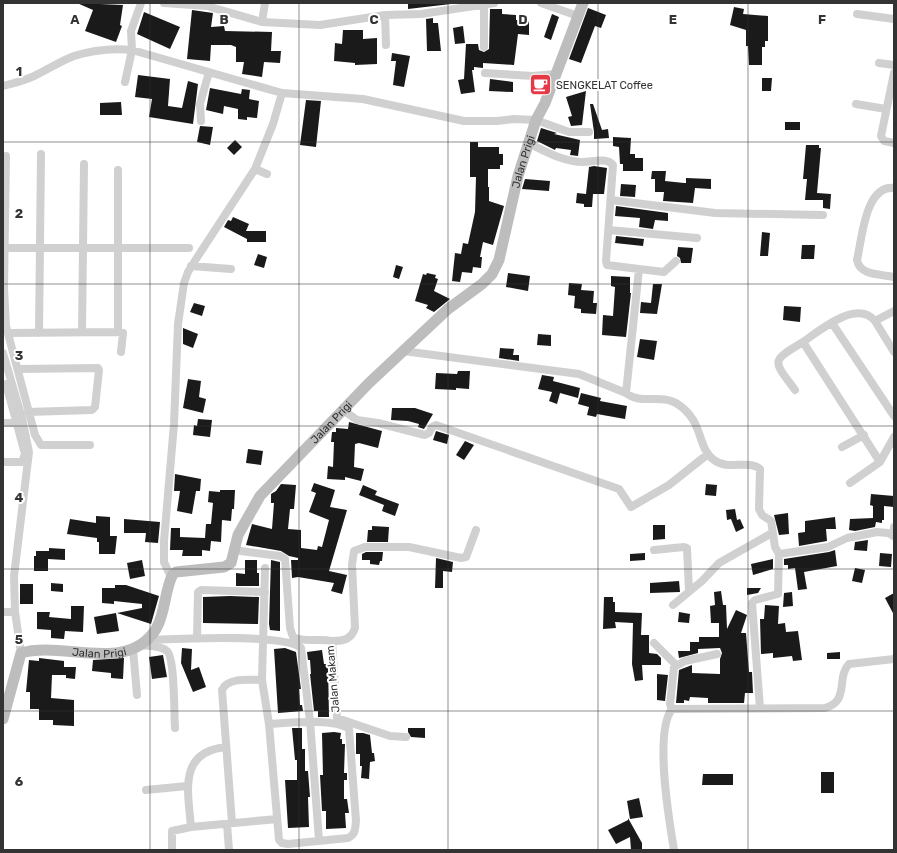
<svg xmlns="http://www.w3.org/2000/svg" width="897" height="853" font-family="Rubik,sans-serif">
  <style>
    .building { fill: #1a1a1a }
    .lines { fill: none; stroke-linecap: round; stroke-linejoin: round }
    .street { stroke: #d0d0d0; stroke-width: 8 }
    .secondary { stroke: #bdbdbd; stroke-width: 11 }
    .grid { fill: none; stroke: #333; stroke-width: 1; stroke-opacity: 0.55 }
    .labels { text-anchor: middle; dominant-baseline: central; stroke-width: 4; stroke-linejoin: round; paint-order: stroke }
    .poi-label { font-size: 11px; fill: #333; stroke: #fff; text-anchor: start }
    .street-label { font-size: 11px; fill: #333; stroke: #fff }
    .grid-label { font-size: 13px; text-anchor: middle; font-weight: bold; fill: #333; stroke: #fff; stroke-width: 4; stroke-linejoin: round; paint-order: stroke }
  </style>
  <rect width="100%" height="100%" fill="#fff"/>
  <!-- building -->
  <path class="building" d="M77,3L123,5L120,25L122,26L116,42L85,31L93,10Z
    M423,3H451V4L408,9V4Z
    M734,7L744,9L743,14L768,16V41H765V47H762V65H749L748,46H746V30L730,25Z
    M588,8L606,15L601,28L595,26L581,63L569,59Z
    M490,9H502V14L516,15V20L529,21V35L518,34L514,65L483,63V68L474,67V70H472L475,92L461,94L458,80L464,79L466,44H478L479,50L484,52L489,49Z
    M192,10L213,13L211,27L224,26L225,31L272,32L271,51H281L280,63L264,62L262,77L242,74L244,62H236V47L231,45H211L210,61L187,59Z
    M144,12L180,27L170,49L137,34Z
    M552,14L559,17L551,40L544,37Z
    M433,18V23H438L441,51H427L426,19Z
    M463,26L465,43L455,44L453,28Z
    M343,30H363V39L377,38V64L355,65V63L334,61L335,43L342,44Z
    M392,53L410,56L404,87L393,85L396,61H391Z
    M138,75L170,79L168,106L182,108L188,81L198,84L193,124L149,117L152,99L135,97Z
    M762,78H772L771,91H762Z
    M490,79L513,82V92L489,91Z
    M210,88L241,94L242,89L250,90L249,99L259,101L257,118L247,117V120L238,119V109L224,106L223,114L206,110Z
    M586,91L582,125L571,126L568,117L572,116L566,97Z
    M306,100L321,101L316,147L300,145Z
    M121,102L122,115H100V103Z
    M590,104H593L602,130L608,129L609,138L594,139V132Z
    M785,122H800V130H785Z
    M200,126L213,127L210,145L197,142Z
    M541,128L557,133L554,134L580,140L578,156L570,155L571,150L556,148L555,150L537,141Z
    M613,137L631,138L630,154H635V158H643V171H623V164H620L619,147L613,146Z
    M235,140L242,147L234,155L227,148Z
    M470,142H478V147H499V154H503V165H500V169H488V187H489V201L504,206L493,245L483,242L480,257H482L481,268L473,267L472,273L462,272L460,282L452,281L455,253L461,254L463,243L468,244L475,212L476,177H470Z
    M806,145H819V148H821L817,193L831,194L830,209L823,208V200H805L807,179H803Z
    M594,166L607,168L604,194H593L592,207H584V204L576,203L577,193L586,194L589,167Z
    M652,171H666L665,181L684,183H686V178L711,179V189L695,188L693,203L663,201L664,192H655V179H651Z
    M525,179L550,181L549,191L522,189Z
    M621,184L636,185L635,197L620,196Z
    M616,206L668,213V221L655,220L653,229L639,227L640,218L615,216Z
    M233,217L249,224L246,231H266V242H247V239L224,227L228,220L231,221Z
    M762,232L770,233L768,256H760Z
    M616,236L644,239L643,246L615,243Z
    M802,245H815L814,259H801Z
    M678,247L693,248L691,263H681L680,258L677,256Z
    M258,254L267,257L264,268L254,265Z
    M396,265L403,267L399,279L393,277Z
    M427,273L436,275L435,278L438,279L434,291L450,299L434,312L426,308L428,305L415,301L423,274L426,275Z
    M508,273L530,276L528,291L506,287Z
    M611,276L630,277V293H631L626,337L602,335L603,315L613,316L615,287L611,286Z
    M569,283L582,284L581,290L594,291L593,303H597L596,314L581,313V309L574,308L575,296L568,295Z
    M653,284H662L657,314L640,313L641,302L651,303Z
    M194,303L205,306L202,316L190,312Z
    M784,306L801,307L800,322L783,320Z
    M183,328L198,334L193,348L183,344Z
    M538,334L551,335V346L537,345Z
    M640,339L657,341L654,360L637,357Z
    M500,348L514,349L513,355H519V361L499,358Z
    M458,371H470L469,389L456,388V390L435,389L436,373L457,374Z
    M542,375L554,377L553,381L580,388L578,398L560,393L557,404L549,401L552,392L538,389Z
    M188,379L201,381L199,397L206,399L203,413L183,408Z
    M581,393L601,398L600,401L627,406L625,419L597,414L596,417L587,415L589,407L578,404Z
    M392,408H415L433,414L424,429L418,427L419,424L408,421L391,420Z
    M198,419L212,420L210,437L193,435L194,425L197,426Z
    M349,422L382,431L378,448L359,443L355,444L354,467L364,469L361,481L345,477V480L327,479L328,466L333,467L334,442H331L332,432H336V428L348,429Z
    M436,431L449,435L447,444L433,440Z
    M465,441L474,445L464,460L456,455Z
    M248,449L263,451L261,465L246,463Z
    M175,474L201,479L200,491H196L192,514L177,511L180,491H174Z
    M314,483L335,490L330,507L347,510L329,571L347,575L342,594L331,591L334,583L298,577L292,578L291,560H298V558L289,556L281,551L246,545L252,524L272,529L274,503H271V494L276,491L281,484L296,485L294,509H290L288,529L301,530V548L317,550L318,546L322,547L329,520L309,512L316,493L311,491Z
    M706,484L717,485L716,496L705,495Z
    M363,485L377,491L375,495L399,504L395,516L382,511L384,505L359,495Z
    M220,490H235L234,509H232L231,521L222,520L221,542L211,541L210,551L202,550V556H182L183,550H170L171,528H180V537L205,538L206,524H211L213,503L208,502L209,491L220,492Z
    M871,494L894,496V507L884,506V520H882V523L876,522L875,527L855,531L849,530L850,519L873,518V506L870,505Z
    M735,509L737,520L740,519L744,528L736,532L731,519L727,520L726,510Z
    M788,513L789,534L779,535L774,515Z
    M96,516L110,517V536H117L115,554H99V542H97V538L67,534L70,519L96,523Z
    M835,517L836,529H826L827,541L799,546L798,533L805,532V521Z
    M124,519L160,522L158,543L145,542L146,533H124Z
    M653,525H665V539L653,540Z
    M372,526L389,527L388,542H367L368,530H372Z
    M868,540L867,551L854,550L855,542Z
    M49,548L65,549V560L48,559V571H34V556H36V551H49Z
    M835,550L837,566L804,572L807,589L798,590L795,568L788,569V565H784V559L829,552Z
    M366,552H383L382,561H380L379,565L370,564V560H362V554Z
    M645,553V560L630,561V554Z
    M880,553L892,554L891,567L879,566Z
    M436,558L453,562L452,572L443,571V588H435Z
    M773,559V569L753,575L751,564Z
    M142,560L145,576L130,579L127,563Z
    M245,560H257V573H259V586H236V573L245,574Z
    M271,560L280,562V631L270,630L269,624Z
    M855,568L865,570L862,583L852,581Z
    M679,581L680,592L650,593V583Z
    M51,583L63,584V592L51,591Z
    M20,584H33V604H20Z
    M115,585H126L159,596L151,624L117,613L142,608V604L114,601V604L102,603V588H115Z
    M747,588H761L758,593L747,595Z
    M721,591L723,605H726L727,629L736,610L747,615L741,633H746L749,672H752L753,693H745L744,703H708V698L690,697L689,701L684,700V703H676L679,670L692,665V673L720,674V659L722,653L720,648L698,649V653L679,658L678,651H690V642H699V637H719V623H711L710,606L715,605L714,592Z
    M792,592L793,606L783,607L784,593Z
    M894,593V615L885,598Z
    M230,596L259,597L258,624L203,623V597Z
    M604,597H613V602H615V612L642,613L641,635H649V653L657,654L661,658V665H642L643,680L635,681L632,664L633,623L615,622L616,628L603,629Z
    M765,605L779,606L778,624L785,623L786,632L798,631L802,660L793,661L792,656L773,658V653L761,654L760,619H764Z
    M71,606H84L83,632L65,631L64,639L51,638V630L37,629V612H50L49,617L71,619Z
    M679,612L690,614L689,623L678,622Z
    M116,613L119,631L97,634L94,617Z
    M182,648L192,649L191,670L199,667L206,687L193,692L181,663Z
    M285,648L296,652L301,689H299L300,705H302L303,711L278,713L274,649Z
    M322,650L324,664H328L329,717H318V711H314L310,674H311L310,660H308L307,652Z
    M840,652V659H827V653Z
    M163,655L167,677L152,679L149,657Z
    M39,658L64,661V667H76L75,679L66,678V675H52L51,698L74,700V726L53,725V720H39V709H30V692H26L29,660L39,661Z
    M124,658L123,679L111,678V673L92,671L93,660Z
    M657,674L668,675L665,701L657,700Z
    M292,728H302V749H305V771H308L310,797H308L309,827L288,828L285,780H297V760H295Z
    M408,728H425V738L411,737L408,732Z
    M334,732L341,733L340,739H342V744H345L344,773H347V780H344V799H347L349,813H345L346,828L326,829V811H322L320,775H323L322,733Z
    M356,733H363L370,735L372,753H374L375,761L370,762L369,779L361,778L362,766H360V754H356Z
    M821,772H834V793H821Z
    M703,774H733V785H702Z
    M639,798L643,817L630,819L627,801Z
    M628,818L642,843V849L631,850L630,837L616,844L608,830L628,820Z"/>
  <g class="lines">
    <!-- street -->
    <path class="street" d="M141,3L131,31L132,50L282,93L363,99L464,121H497L514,119L536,120L569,132H589
      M164,3L207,6L262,22L320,25L385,15L421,14L494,3
      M541,3L578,16
      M484,5V47
      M857,14L894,19
      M385,15L386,45
      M262,22L265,3
      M879,63L894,65
      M485,73L533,76L556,74
      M894,73L881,136L884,141L894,143
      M3,86C15,83 28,80 38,74C50,68 61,61 74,56C93,50 113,48 132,50L125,82
      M856,104L886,109
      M201,121L200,104L209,72
      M530,144C547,152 564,162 583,162C592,162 607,157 613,165L606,261L607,265L639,269L626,393C640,405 661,394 676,403C705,421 696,447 714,460C728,471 749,459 760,469L759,509L762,515L771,521L775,547L779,554L828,547L847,538L877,532L888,533L894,536
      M6,156L4,288L6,326L35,435L41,445H90
      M255,169L267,174
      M118,170V332
      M894,188C865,185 862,239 857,260C860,276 881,274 894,277
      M611,200L715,213L823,215
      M609,230L697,238
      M3,248H189
      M191,266L231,269
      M639,269L664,272L676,261
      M875,321L894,352
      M832,323L894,416
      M82,332L84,164
      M8,333L118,332L123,333L121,352
      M39,333L41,154
      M403,351L579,374L626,393
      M3,353L22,418L29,452L14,576L15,612L21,653
      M18,369L98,368L99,370L95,407L92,410L28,412
      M795,390C773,360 770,362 803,342
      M343,410L357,420L378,423L425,435L429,433L432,427L436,425L619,489L631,507L669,485L708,454
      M3,423H16
      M842,447L864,435
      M3,462H22L25,454L6,384
      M880,462L803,342C820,330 857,299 875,321L894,311
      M850,483L880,462L894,437
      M893,536L894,527
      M233,550L280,556L285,559L290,628L293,637C305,643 319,638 332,641L337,718L390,736L406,737
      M654,550L684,547L687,548L689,591
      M265,568L262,680L269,724L279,840L282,843L288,844L348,838C356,834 355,829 356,821L349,729C335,718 287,723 269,724
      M171,577L164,562V541L174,424L178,324L184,283L188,272L198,256L255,169L273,124L282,93
      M673,605L702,581L719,563L772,533
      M3,612H15
      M197,638L198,592L201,590L265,592
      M147,640C174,639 285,633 301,648L310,721L319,840
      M332,641C343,641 351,640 355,628L352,565L354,551L365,547H409L461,558L466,557L476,530
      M654,643L676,665
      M141,645C148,646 162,646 167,651C175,658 174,715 175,728
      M133,649L137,695
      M760,708L752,603L755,600L778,594L779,554
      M672,709L670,704L674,667L685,661L717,654
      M226,747C178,752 188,791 191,827L277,819
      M146,790L187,786
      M232,823L222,690C228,677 249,680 262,680
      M227,824L229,850
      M172,850V831L191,827
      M674,850C669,820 654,732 672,709L825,708C850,701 836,677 849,664L894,659"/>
    <!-- secondary -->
    <path class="secondary" id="s1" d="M3,719L21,653C62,640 127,675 156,629C166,612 164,591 173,574L176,572L224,567L231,563L238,535L260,496L369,383L448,309L482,284L492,274L499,260L518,176L536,120L545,103L583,3"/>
  </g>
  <!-- grid -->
  <path class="grid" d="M150,3V850M299,3V850M448,3V850M598,3V850M748,3V850M3,142H894M3,284H894M3,426H894M3,569H894M3,711H894"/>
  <!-- icons -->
  <defs>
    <symbol id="cafe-square" viewBox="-11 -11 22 22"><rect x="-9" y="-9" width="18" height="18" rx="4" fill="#e63946" stroke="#fff"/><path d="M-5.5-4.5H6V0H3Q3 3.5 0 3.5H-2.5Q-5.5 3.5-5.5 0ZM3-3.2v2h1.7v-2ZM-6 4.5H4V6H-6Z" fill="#fff"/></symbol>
  </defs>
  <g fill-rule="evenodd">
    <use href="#cafe-square" x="528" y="72" width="25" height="25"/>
  </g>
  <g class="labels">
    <!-- poi labels -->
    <g class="poi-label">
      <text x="556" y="85">SENGKELAT Coffee</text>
    </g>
    <!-- street labels -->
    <g class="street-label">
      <text stroke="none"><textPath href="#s1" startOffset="842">Jalan Prigi</textPath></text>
      <text stroke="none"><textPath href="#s1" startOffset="506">Jalan Prigi</textPath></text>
      <text stroke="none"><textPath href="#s1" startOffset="147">Jalan Prigi</textPath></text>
      <text transform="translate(333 679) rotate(-95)">Jalan Makam</text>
    </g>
  </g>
  <g class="grid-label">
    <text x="75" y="24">A</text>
    <text x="224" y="24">B</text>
    <text x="374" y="24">C</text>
    <text x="523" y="24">D</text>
    <text x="673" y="24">E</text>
    <text x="822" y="24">F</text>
    <text x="19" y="76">1</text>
    <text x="19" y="218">2</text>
    <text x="19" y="360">3</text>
    <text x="19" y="502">4</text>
    <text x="19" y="644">5</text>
    <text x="19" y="786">6</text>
  </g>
  <!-- border -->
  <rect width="897" height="853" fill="none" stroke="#333333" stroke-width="8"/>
</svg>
